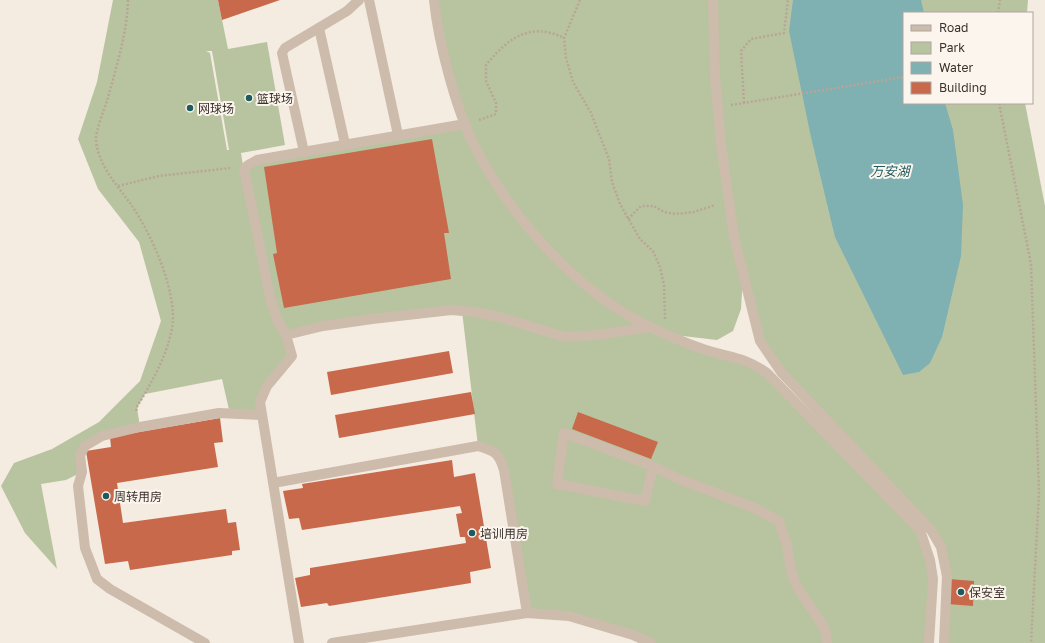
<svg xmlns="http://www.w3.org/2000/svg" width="1045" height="643" font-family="'Golos Text','Noto Sans SC',sans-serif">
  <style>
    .green { fill: #b8c4a0; fill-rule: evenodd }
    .water { fill: #7fb0b2 }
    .building { fill: #c8694b }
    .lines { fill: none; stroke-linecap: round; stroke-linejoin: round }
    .path { stroke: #b9a596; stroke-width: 2.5; stroke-dasharray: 2 2; stroke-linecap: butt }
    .minor { stroke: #cdbbac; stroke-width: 10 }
    .poi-dot { fill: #1f5a5e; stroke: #fbf5ee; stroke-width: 1.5 }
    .labels { text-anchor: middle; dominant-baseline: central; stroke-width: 4; stroke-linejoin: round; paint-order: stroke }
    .poi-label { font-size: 12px; fill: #3b302b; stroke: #fbf5ee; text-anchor: start }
    .water-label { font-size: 13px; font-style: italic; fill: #1f5a5e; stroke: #fbf5ee }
  </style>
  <rect width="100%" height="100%" fill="#f4ebe1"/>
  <!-- green -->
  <path class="green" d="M113,0H218L228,49L267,42L285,145L241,153L244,172L248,165L465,124L434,0H1028L1027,13H904V103H1025L1045,206V643H944L941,547L781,372L760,341L743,276L741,309L733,331L717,340L666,334L753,363L919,530L930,560L929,643H651L569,616L527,613L500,457L478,446L462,311L287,335L292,356L267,386L262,415L230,414L222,379L145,394L137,408L140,427L85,446L82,472L66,480L41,484L57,569L25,533L1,486L14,463L52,449L99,422L140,381L161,321L139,242L98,189L78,139L97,82ZM206,51H212L229,150H227L210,53Z"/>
  <!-- water -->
  <path class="water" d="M793,0H921L924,13H904V103H945L953,130L963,205L961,256L942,337L930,363L919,372L903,375L835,237L811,137L789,31Z"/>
  <!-- building -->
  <path class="building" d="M218,0H280L222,20Z
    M432,139L449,233H444L451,279L284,308L273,254L277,253L264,167Z
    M449,351L453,373L331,395L327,372Z
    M471,392L475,414L339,438L335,415Z
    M578,412L658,442L651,459L572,429Z
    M220,418L223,442L214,443L218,467L117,483L123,523L226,509L228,523L236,522L240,550L232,551V555L130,570L128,561L105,564L86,451L111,447L110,437Z
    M452,460L454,477L475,473L491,568L470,572L471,583L329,606L327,603L301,607L295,578L310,575V568L466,543L465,537H460L456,514L462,513L460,506L302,530L299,518L289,519L283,491L303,488L302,484Z
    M949,579L974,581L973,606L947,604Z"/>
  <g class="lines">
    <!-- path -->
    <path class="path" d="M128,0C127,34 116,68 107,101C104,110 95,132 96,141C99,167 118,186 132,206C152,235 178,293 172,328C167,356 151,384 136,408L137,412
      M580,0L564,38L566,58L573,82L591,113L609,159L612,182L620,204L640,239L653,251L660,267L664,285L665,319
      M998,13L1000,0
      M744,103L741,51L751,39L784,33L788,0
      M999,103L1031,264L1039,492L1031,643
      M731,105L904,77
      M479,120L496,114V103L486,81V65C507,39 530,21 564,38
      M118,186L159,176L230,168
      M628,219L641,206H654L664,212L675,214L694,212L715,205"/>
    <!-- minor -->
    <path class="minor" d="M369,0L398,135
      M434,0C438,41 455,106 473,143C507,212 572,287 642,323C662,333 682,342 703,349C729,358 743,356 767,373L920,530L930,560L933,579L929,643
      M713,0L715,77L721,144L734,237L760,341L781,372L931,530L941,547L947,576L944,643
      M319,28L345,144
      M304,152L282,53L285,48L347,11L359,0
      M286,335L323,326L372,319L451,310L476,312L499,317L565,337L597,335L650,327
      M653,466L645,501L557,484L564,433L653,466L679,479L752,507L779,521L787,546L791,570L797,587L825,629L827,643
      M273,483L478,446C495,451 499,453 504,470L527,613
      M205,643L110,589L97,579L85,548L78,486L82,472L80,455L85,446L102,436L140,427L219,413L262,415
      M299,643L260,402L267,386L292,356L286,335L277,319L270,297L244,169L248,165L257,160L465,124
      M332,643L527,613L569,616L633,635L651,643"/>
  </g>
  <!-- markers -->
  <g class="poi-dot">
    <circle cx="249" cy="98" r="4"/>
    <circle cx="190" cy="108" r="4"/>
    <circle cx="106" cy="496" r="4"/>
    <circle cx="472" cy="533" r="4"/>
    <circle cx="961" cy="592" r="4"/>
  </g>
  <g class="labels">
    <!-- poi labels -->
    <g class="poi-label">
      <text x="257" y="98">篮球场</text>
      <text x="198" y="108">网球场</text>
      <text x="114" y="496">周转用房</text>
      <text x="480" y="533">培训用房</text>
      <text x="969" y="592">保安室</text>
    </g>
    <!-- water labels -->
    <g class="water-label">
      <text x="890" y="171">万安湖</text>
    </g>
  </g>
  <!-- legend -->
  <rect x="903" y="12" width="130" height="92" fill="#fbf5ee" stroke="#aea6a0"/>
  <rect x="911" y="25" width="20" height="6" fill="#cdbbac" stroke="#aea6a0"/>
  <text x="939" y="32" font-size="12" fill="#3b302b">Road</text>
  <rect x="911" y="42" width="20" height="12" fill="#b8c4a0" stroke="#aea6a0"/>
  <text x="939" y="52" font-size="12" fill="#3b302b">Park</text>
  <rect x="911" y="62" width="20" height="12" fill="#7fb0b2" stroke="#aea6a0"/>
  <text x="939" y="72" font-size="12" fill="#3b302b">Water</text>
  <rect x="911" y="82" width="20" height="12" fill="#c8694b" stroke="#aea6a0"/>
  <text x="939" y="92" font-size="12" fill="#3b302b">Building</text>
</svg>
